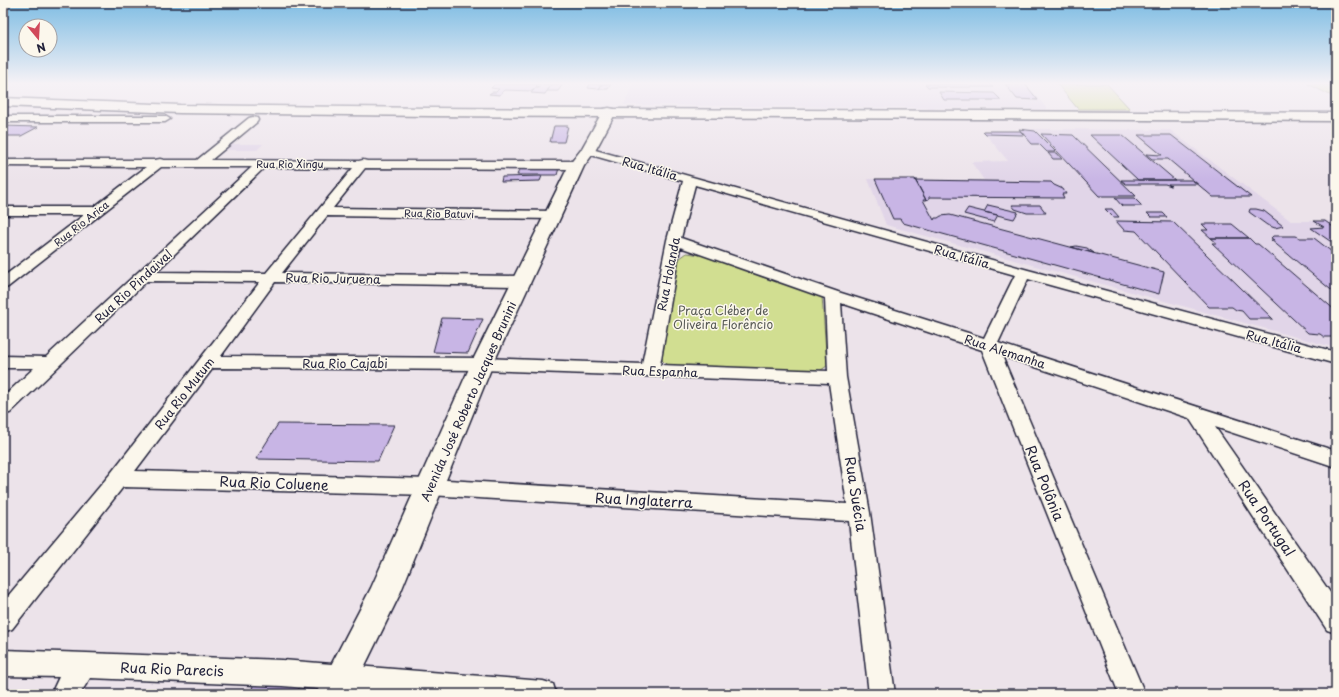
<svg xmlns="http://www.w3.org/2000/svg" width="1339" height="697" font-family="'Playpen Sans',sans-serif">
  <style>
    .built { fill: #e1d5e8 }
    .green { fill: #d1de91; stroke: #7a8066 }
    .building { fill: #c8b5e5; stroke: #22223b }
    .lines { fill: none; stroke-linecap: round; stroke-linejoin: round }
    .street-casing { stroke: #22223b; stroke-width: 3 }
    .secondary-casing { stroke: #22223b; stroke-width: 3 }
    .primary-casing { stroke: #22223b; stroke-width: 3 }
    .street { fill: #fbf7ec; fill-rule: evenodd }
    .secondary { fill: #fbf7ec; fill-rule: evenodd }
    .primary { fill: #fbf7ec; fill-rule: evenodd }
    .labels { text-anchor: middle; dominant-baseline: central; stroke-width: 3; stroke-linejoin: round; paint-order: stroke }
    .far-street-label { font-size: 10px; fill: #22223b; stroke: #fbf7ec }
    .street-label { font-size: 12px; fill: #22223b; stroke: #fbf7ec }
    .park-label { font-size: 12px; fill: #575a55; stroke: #fbf7ec }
    .near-street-label { font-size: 14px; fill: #22223b; stroke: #fbf7ec }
  </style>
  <rect width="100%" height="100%" fill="#ece3ea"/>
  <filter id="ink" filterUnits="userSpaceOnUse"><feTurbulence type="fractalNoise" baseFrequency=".025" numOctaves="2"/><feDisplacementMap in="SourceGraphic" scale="8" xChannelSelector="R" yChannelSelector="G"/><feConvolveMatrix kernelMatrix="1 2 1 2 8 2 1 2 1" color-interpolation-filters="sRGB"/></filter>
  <g filter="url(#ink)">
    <!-- built -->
    <path class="built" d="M633,84H1027L1047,109L624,105Z
      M1019,129L1170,130L1291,221H1336V348L886,225L868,179L984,180L971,162L1008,161L983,131H1020Z
      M231,144H263L257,150H224Z"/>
    <!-- green -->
    <path class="green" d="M1057,84H1107L1130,109H1078Z
      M1308,84H1336V98Z
      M687,253L701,255L814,291L822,296L827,366L818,372L673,367L667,365L662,360L676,261Z"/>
    <!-- building -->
    <path class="building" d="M495,84H538L536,86L539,87L535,88L533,91L504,90L500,95L489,94L492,92H496L499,89L491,88Z
      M538,84H552L545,94L531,93L535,88H539V87L536,86Z
      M552,84H563L558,91H547Z
      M590,84H602L599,89L588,88Z
      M602,84H611L608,89H599Z
      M925,84H990L993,87H928Z
      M1005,84H1025L1038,100L1017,99Z
      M939,92L994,93L1001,100H944Z
      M3,126L38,127L21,136H3Z
      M554,126H568L564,142H550Z
      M1019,129L1035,131L1056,152H1047L1039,144H1032Z
      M983,131H1020L1024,135L986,134Z
      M1041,134L1073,135L1136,196H1099Z
      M1090,135H1122L1175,180H1138Z
      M1138,135H1171L1251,197H1213L1168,159H1152L1146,154L1162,155Z
      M1048,153H1057L1062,159H1053Z
      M520,168H559L557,175H517Z
      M542,176L540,181L501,182L502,177Z
      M875,179H915L926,200H923L934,220L935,218H938L941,216L950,215L1164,272L1159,294L903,223L900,219H893Z
      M915,180L1051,182L1054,185L1063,189L1066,194H1062L1064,198L929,197V199L926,200Z
      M1121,180H1192L1197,184H1168L1171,186L1165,184H1126Z
      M1115,198H1134L1142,206H1122Z
      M988,205L1018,212L1014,219L984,212Z
      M1012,205H1040L1046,213H1027L1015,209Z
      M968,208L984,212L998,215L994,222L964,214Z
      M1105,209H1112L1119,217H1113Z
      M1250,209H1256L1264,211L1283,226L1275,228L1267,225L1249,212Z
      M1147,213H1163L1167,217H1151Z
      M1116,221L1173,222L1273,319H1249L1242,311L1236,310L1232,307H1209L1136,231L1124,230Z
      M1314,221H1325L1336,229V241H1330L1311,228L1324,227Z
      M1202,224H1232L1249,238H1211L1202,230H1208Z
      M1273,236H1296L1300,238H1314L1336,255V294L1271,240H1274L1271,238Z
      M1211,238H1249L1255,244H1258L1336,311V337H1324L1320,334L1308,333L1212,243H1217Z
      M1076,246L1087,248L1094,253L1071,247Z
      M442,318L483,319L468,353L433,352Z
      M278,424L394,425L378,461L256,459Z
      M256,678L303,680L296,694H250Z"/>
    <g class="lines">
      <defs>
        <path id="street" d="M3,116H165L170,119L165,122H3Z
          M253,117L257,118L258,120L257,122L211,160L359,161L363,160L367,161H577L581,163L583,165L581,167L577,169L365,168L333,208L553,211L558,212L560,215L558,218L553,219L327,216L282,273L521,276L526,278L529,281L526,284L521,286L275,282L221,356L482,358L642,364L667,240L683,181L584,153L582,151L584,149L588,148L1028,270L1336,352V364L1028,279L998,343L1336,451V467L1215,427L1336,601V633L1327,630L1189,418L1002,356L1145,694H1119L982,350L841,303L846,377L870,513L895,694H869L849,521L430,495L123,487L12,629L3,632V602L111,473L260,282L147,281L10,413L3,414V397L34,368H3V356L46,357L252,167H161L8,287L3,289V277L84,215H3V207H94L146,167L3,166V160H155L160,159L164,160H197L249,118ZM265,167L353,168L266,273L156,272ZM695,185L1015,275L984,338L838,292L681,238ZM680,247L825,298L828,371L660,365ZM213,368L482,370L829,383L847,504L430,479L135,471Z
          M3,650L282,660L543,681L553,684L556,694H380L282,686L90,678L80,694H51L59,677L3,676Z"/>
        <path id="secondary" d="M609,108L614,109L616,112L595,151L584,166L493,364L399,596L351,694H316L371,588L471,364L569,165L581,150L604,109Z"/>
        <path id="primary" d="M3,98L180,105L431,108L1336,113V121L431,116L180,113L3,106Z"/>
      </defs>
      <!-- street casing -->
      <use href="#street" class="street-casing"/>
      <!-- secondary casing -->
      <use href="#secondary" class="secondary-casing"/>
      <!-- primary casing -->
      <use href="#primary" class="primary-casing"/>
      <!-- street -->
      <use href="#street" class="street"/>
      <!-- secondary -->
      <use href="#secondary" class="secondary"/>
      <!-- primary -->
      <use href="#primary" class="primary"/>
    </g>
  </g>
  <!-- sky -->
  <linearGradient id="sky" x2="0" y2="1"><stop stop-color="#7dbce3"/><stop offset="0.46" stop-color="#f6f2f6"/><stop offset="1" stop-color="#f6f2f6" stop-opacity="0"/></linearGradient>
  <rect width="1339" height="181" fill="url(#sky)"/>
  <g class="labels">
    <!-- far-street labels -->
    <g class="far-street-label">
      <text x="290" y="163">Rua Rio Xingu</text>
      <text transform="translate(439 213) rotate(1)">Rua Rio Batuvi</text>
      <text transform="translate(81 223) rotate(-38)">Rua Rio Arica</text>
    </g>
    <!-- street labels -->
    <g class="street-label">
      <text transform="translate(650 168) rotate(16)">Rua Itália</text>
      <text transform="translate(962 256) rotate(16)">Rua Itália</text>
      <text transform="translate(668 274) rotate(-79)">Rua Holanda</text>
      <text transform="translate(333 278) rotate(1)">Rua Rio Juruena</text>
      <text transform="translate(133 286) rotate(-43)">Rua Rio Pindaival</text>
      <text transform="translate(1274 341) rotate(15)">Rua Itália</text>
      <text transform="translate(1005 351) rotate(18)">Rua Alemanha</text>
      <text x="345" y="363">Rua Rio Cajabi</text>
      <text transform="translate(660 371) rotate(2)">Rua Espanha</text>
      <text transform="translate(184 393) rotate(-52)">Rua Rio Mutum</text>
      <text transform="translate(468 401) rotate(-66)">Avenida José Roberto Jacques Brunini</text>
    </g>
    <!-- park labels -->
    <g class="park-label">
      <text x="723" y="310">Praça Cléber de<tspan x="723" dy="14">Oliveira Florêncio</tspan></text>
    </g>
    <!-- near-street labels -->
    <g class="near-street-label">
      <text transform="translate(274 483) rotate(2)">Rua Rio Coluene</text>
      <text transform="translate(1045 483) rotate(68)">Rua Polônia</text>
      <text transform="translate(856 494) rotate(81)">Rua Suécia</text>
      <text transform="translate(644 500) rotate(3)">Rua Inglaterra</text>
      <text transform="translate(1267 518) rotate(56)">Rua Portugal</text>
      <text transform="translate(172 669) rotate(2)">Rua Rio Parecis</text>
    </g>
  </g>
  <!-- margin -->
  <rect width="1339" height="697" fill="none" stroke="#fbf7ec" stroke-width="16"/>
  <rect x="8" y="8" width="1323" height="681" fill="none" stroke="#22223b" stroke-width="1.5" filter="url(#ink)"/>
  <!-- north arrow -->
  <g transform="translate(38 38) rotate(162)"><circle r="19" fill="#fbf7ec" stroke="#a4a2a5"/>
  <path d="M0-3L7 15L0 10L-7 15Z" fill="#d1495b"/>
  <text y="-6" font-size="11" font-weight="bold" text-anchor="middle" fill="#22223b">N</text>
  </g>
</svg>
